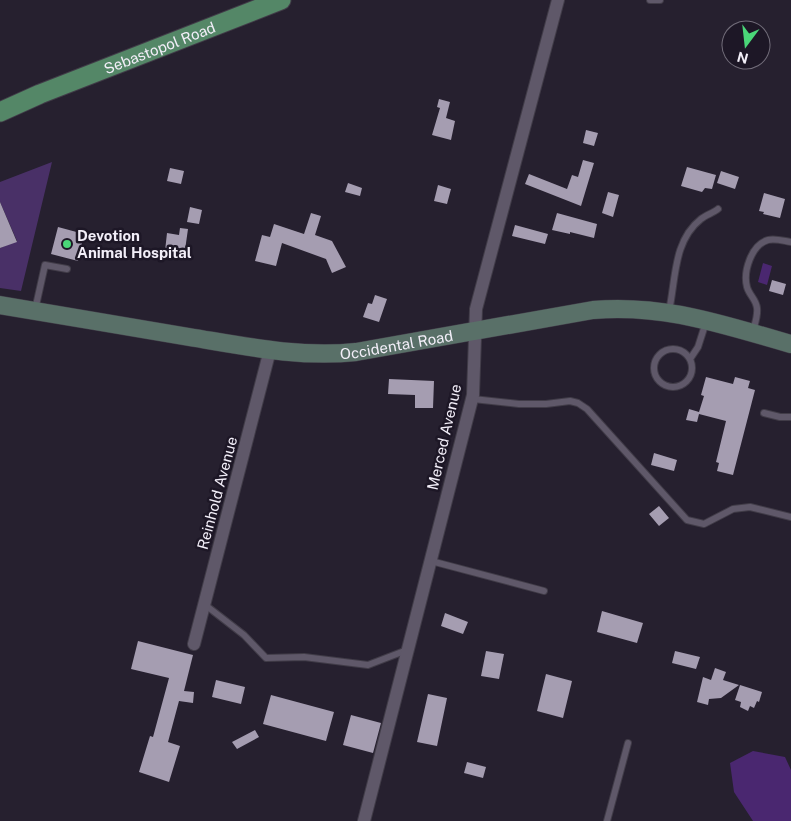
<svg xmlns="http://www.w3.org/2000/svg" width="791" height="821" font-family="'Public Sans',sans-serif">
  <style>
    .green { fill: #493067 }
    .water { fill: #4a2770 }
    .building { fill: #a59db1 }
    .lines { fill: none; stroke-linecap: round; stroke-linejoin: round }
    .lane-casing { stroke: #413c48; stroke-width: 8 }
    .street-casing { stroke: #413c48; stroke-width: 14 }
    .secondary-casing { stroke: #413c48; stroke-width: 19 }
    .primary-casing { stroke: #413c48; stroke-width: 21 }
    .lane { stroke: #5f5869; stroke-width: 6 }
    .street { stroke: #5f5869; stroke-width: 12 }
    .secondary { stroke: #597068; stroke-width: 18 }
    .primary { stroke: #548767; stroke-width: 19 }
    .poi-dot { fill: #4ad778; stroke: #1d1726; stroke-width: 2 }
    .labels { text-anchor: middle; dominant-baseline: central; stroke-width: 5; stroke-linejoin: round; paint-order: stroke }
    .street-label { font-size: 15px; fill: #f2eef8; stroke: #1d1726 }
    .poi-label { font-size: 15px; font-weight: bold; fill: #f2eef8; stroke: #1d1726; text-anchor: start }
  </style>
  <rect width="100%" height="100%" fill="#26202f"/>
  <!-- green -->
  <path class="green" d="M52,162L21,291L0,288V248L17,241L0,202V182Z"/>
  <!-- water -->
  <path class="water" d="M763,263L772,266L767,285L758,282Z
    M753,751L785,757L791,770V821H753L734,792L730,763Z"/>
  <!-- building -->
  <path class="building" d="M439,99L450,102L446,118L455,121L451,140L432,135L440,108L437,107Z
    M586,130L598,133L594,146L583,143Z
    M583,160L594,163L581,206L525,184L529,174L567,189L572,175L578,177Z
    M687,167L716,175L712,189L705,188L702,192L681,186Z
    M170,168L184,171L181,184L167,181Z
    M721,171L739,177L735,189L717,183Z
    M348,183L362,188L360,196L345,192Z
    M438,185L451,189L447,204L434,201Z
    M608,192L619,195L613,217L602,213Z
    M764,193L785,199L780,218L763,214L764,212L759,211Z
    M0,202L17,242L0,248Z
    M190,207L202,210L199,224L187,222Z
    M311,213L321,216L315,235L332,241L346,267L332,273L326,259L282,243L276,266L255,261L262,235L270,237L274,224L304,234Z
    M557,213L597,224L594,238L570,232V234L552,230Z
    M515,225L548,234L545,244L512,236Z
    M58,227L84,234L78,261L51,254Z
    M180,228L188,229L185,250L178,249L177,252L165,251L167,233L179,235Z
    M772,280L786,284L783,295L769,291Z
    M375,295L387,299L379,322L363,317L368,303L372,304Z
    M706,377L733,384L735,377L750,381L748,388L755,390L733,475L717,471L719,463L716,462L726,421L699,414L697,422L686,420L689,409L699,412L704,396L701,395Z
    M389,379L434,381L433,408H415V395L388,394Z
    M654,453L677,460L674,471L651,465Z
    M659,506L669,518L659,526L649,514Z
    M602,611L643,623L637,643L597,632Z
    M445,613L468,622L463,634L441,626Z
    M138,641L193,655L184,691L194,692L193,703L179,701L168,742L180,746L169,782L139,772L150,736L153,737L169,678L131,669Z
    M486,651L504,654L499,679L481,676Z
    M675,651L700,657L696,669L672,663Z
    M715,668L726,672L723,680L739,685L721,698L709,699L708,705L697,702L703,677L711,680Z
    M546,674L572,681L563,718L537,711Z
    M216,680L245,687L241,704L212,697Z
    M740,685L762,692L759,702L757,701L754,708L750,706L748,711L740,707L741,702L735,700Z
    M428,694L447,698L437,746L417,742Z
    M271,695L334,712L326,741L263,724Z
    M351,715L381,723L373,753L343,745Z
    M255,730L259,737L237,749L232,742Z
    M467,762L486,767L483,778L464,773Z"/>
  <g class="lines">
    <defs>
      <path id="lane" d="M650,0H660
        M35,310L45,265L67,269
        M669,311C676,279 673,241 701,219C706,215 713,213 718,209
        M753,331C755,323 758,316 757,308C756,299 749,295 747,287C743,272 751,245 768,240C775,238 784,241 791,242
        M654 368a19 19 0 1 1 38 0a19 19 0 1 1-38 0Z
        M690,359L698,347L706,322
        M473,399L519,404H546L570,401L578,403L587,409L687,520L704,524L733,509L750,507L791,517
        M764,413L780,417H791
        M431,561L544,591
        M204,604L244,635L266,658L304,657L368,665L407,650
        M607,821L628,743"/>
      <path id="street" d="M194,644L270,350
        M364,821L473,395L476,309L558,0"/>
      <g id="secondary">
        <path id="s1" d="M0,305C63,316 126,326 189,337C244,346 299,358 356,352L593,310C666,304 723,325 791,344"/>
      </g>
      <g id="primary">
        <path id="s2" d="M0,112L40,94L281,0"/>
      </g>
    </defs>
    <!-- lane casing -->
    <use href="#lane" class="lane-casing"/>
    <!-- street casing -->
    <use href="#street" class="street-casing"/>
    <!-- secondary casing -->
    <use href="#secondary" class="secondary-casing"/>
    <!-- primary casing -->
    <use href="#primary" class="primary-casing"/>
    <!-- lane -->
    <use href="#lane" class="lane"/>
    <!-- street -->
    <use href="#street" class="street"/>
    <!-- secondary -->
    <use href="#secondary" class="secondary"/>
    <!-- primary -->
    <use href="#primary" class="primary"/>
  </g>
  <!-- markers -->
  <circle class="poi-dot" cx="67" cy="244" r="5"/>
  <g class="labels">
    <!-- street labels -->
    <g class="street-label">
      <text stroke="none"><textPath href="#s2" startOffset="172">Sebastopol Road</textPath></text>
      <text stroke="none"><textPath href="#s1" startOffset="401">Occidental Road</textPath></text>
      <text transform="translate(444 437) rotate(-77)">Merced Avenue</text>
      <text transform="translate(217 493) rotate(-75)">Reinhold Avenue</text>
    </g>
    <!-- poi labels -->
    <g class="poi-label">
      <text x="77" y="235">Devotion<tspan x="77" dy="17">Animal Hospital</tspan></text>
    </g>
  </g>
  <!-- north arrow -->
  <g transform="translate(746 45) rotate(195)"><circle r="24" fill="#1d1726" stroke="#726d7a"/>
  <path d="M0-4L9 19L0 12L-9 19Z" fill="#4ad778"/>
  <text y="-8" font-size="14" font-weight="bold" text-anchor="middle" fill="#f2eef8">N</text>
  </g>
</svg>
